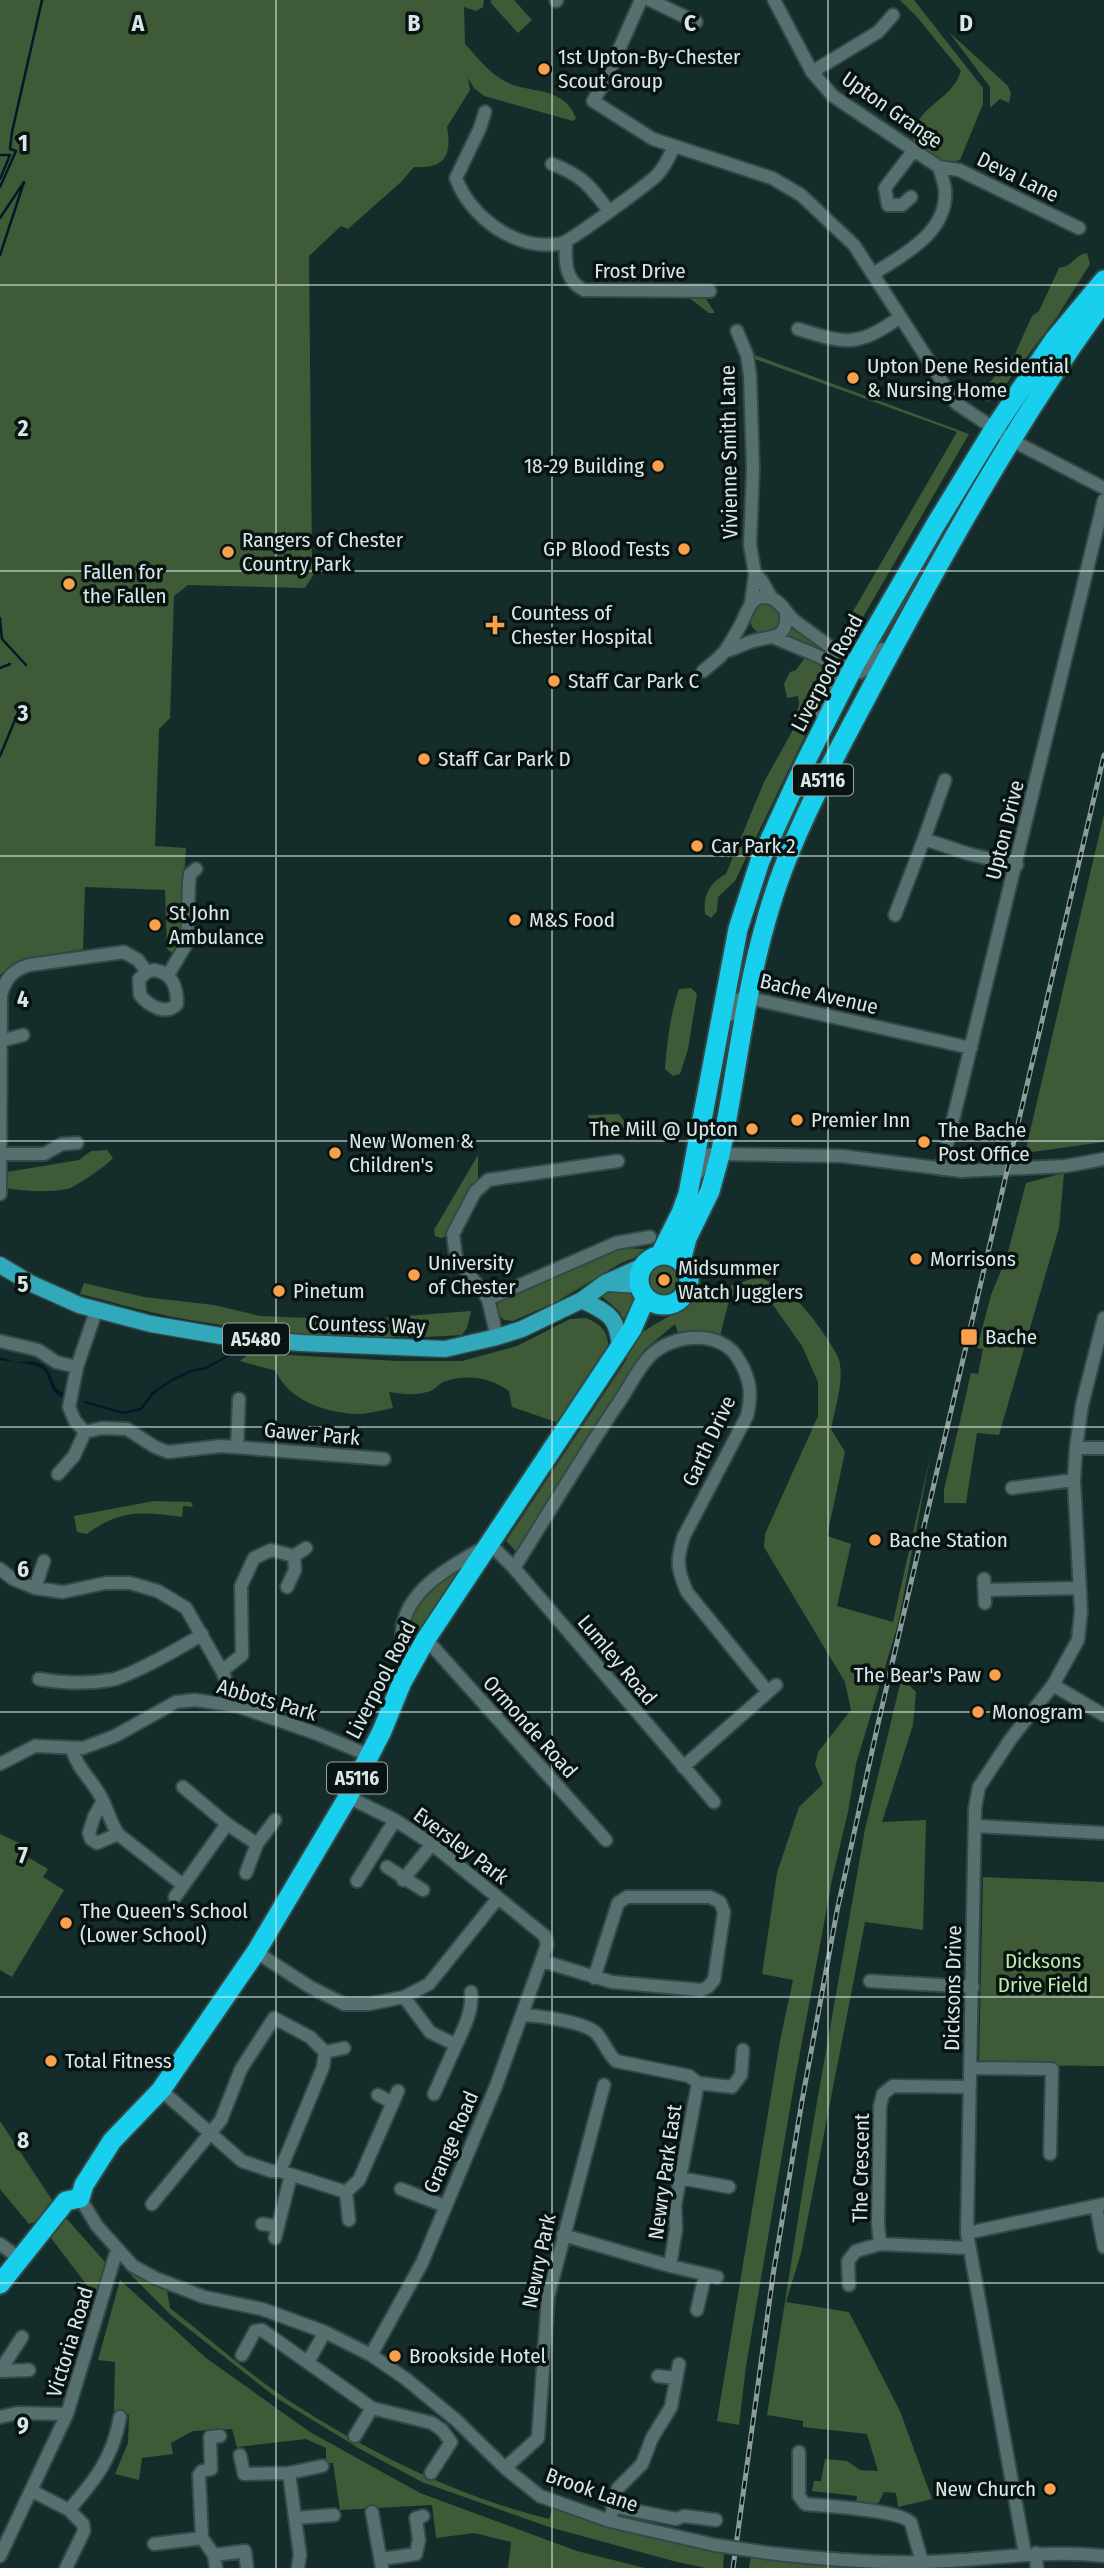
<svg xmlns="http://www.w3.org/2000/svg" width="1104" height="2568" font-family="'Fira Sans Condensed',sans-serif">
  <style>
    .green { fill: #3f5a36 }
    .water { fill: #011a2a }
    .lines { fill: none; stroke-linecap: round; stroke-linejoin: round }
    .stream { stroke: #011a2a; stroke-width: 2.5 }
    .minor-casing { stroke: #344847; stroke-width: 16 }
    .major-casing { stroke: #344847; stroke-width: 19 }
    .highway-casing { stroke: #344847; stroke-width: 23 }
    .minor { stroke: #55706e; stroke-width: 12 }
    .major { stroke: #31a9bb; stroke-width: 16 }
    .highway { stroke: #19cfee; stroke-width: 19 }
    .rail-casing { stroke: #8a9d9c; stroke-width: 5 }
    .rail { stroke: #091312; stroke-width: 2.5; stroke-dasharray: 8; stroke-linecap: butt }
    .minor-bridge-casing { stroke: #344847; stroke-width: 16; stroke-linecap: butt }
    .minor-bridge { stroke: #55706e; stroke-width: 12 }
    .grid { fill: none; stroke: #d9e8e7; stroke-width: 2; stroke-opacity: 0.55 }
    .poi-dot { fill: #f8a04b; stroke: #091312; stroke-width: 2.5 }
    .labels { text-anchor: middle; dominant-baseline: central; stroke-width: 7; stroke-linejoin: round; paint-order: stroke }
    .shield { fill: #091312; stroke: #9ba8a7; stroke-width: 2 }
    .shield-label { font-size: 19px; font-weight: bold; fill: #d9e8e7 }
    .poi-label { font-size: 21px; fill: #d9e8e7; stroke: #091312; text-anchor: start }
    .street-label { font-size: 21px; fill: #d9e8e7; stroke: #091312 }
    .park-label { font-size: 21px; fill: #b9eca8; stroke: #091312 }
    .grid-label { font-size: 23px; text-anchor: middle; font-weight: bold; fill: #d9e8e7; stroke: #091312; stroke-width: 7; stroke-linejoin: round; paint-order: stroke }
  </style>
  <rect width="100%" height="100%" fill="#142d2b"/>
  <!-- green -->
  <path class="green" d="M0,0H484L483,7L476,11L464,7L465,44C476,56 487,70 501,79C527,96 562,83 576,118L573,121L484,96L474,88L468,78L470,90L447,127C452,156 445,169 414,167L401,182L348,229L341,226L309,256L312,563L315,572L305,588L188,585L174,596L170,718L159,729L155,846L186,848L180,941L172,953L167,949L165,890L85,887L83,949L17,961L0,975Z
    M492,0H514L532,20L518,33L490,2Z
    M900,0H914L983,88V104L960,160L943,164L913,142C913,105 951,103 961,71L917,17Z
    M949,32L1008,86L1011,93L1009,103L1000,99L990,108V87Z
    M1087,253L1090,264L1057,317L996,397L988,402L980,398L981,392L1015,354L1032,316L1039,311L1059,268C1074,266 1074,255 1087,253Z
    M704,296L715,313H709L688,297Z
    M752,354L969,434L855,631L841,632L957,432L752,358Z
    M936,542L940,543C920,581 896,616 875,654L870,655Z
    M750 619a15 15 0 1 1 30 0a15 15 0 1 1-30 0Z
    M790,623L830,652L828,655L783,636Z
    M804,659H814L823,668L827,690L735,881L718,897L717,911L711,918L705,914C703,895 709,883 726,874L764,782L794,728L799,703L798,696L787,698L784,684L790,672L796,670Z
    M1104,814V1142L1025,1153Z
    M691,988L697,994L688,1049L680,1074L673,1076L665,1069C667,1042 670,1015 679,989Z
    M619,1114L629,1128H591L588,1115Z
    M107,1150L113,1158C106,1166 76,1187 67,1189C48,1193 24,1191 5,1188L7,1172L79,1160L91,1151Z
    M478,1155V1181L447,1235L442,1238L435,1236L434,1230Z
    M1064,1173L1059,1228L999,1435L977,1433L966,1503H944V1490L971,1373L978,1374L983,1349L977,1348L991,1295L1007,1256L1026,1183Z
    M622,1248L644,1249L634,1258L621,1263L558,1301L513,1321L504,1320L498,1314V1302Z
    M649 1279a15 15 0 1 1 30 0a15 15 0 1 1-30 0Z
    M757,1277C791,1287 809,1312 828,1340C832,1347 839,1356 840,1364C843,1385 835,1408 831,1429L845,1452L827,1536L851,1544L837,1606L893,1622L931,1453L898,1624L856,1764L848,1812L832,1880L794,2085L746,2366L739,2425L717,2421L780,2041L793,1980L762,1974L777,1873L799,1807L823,1784L815,1765L818,1752L851,1710L845,1682L764,1547L765,1534L818,1416V1382L802,1346L766,1295L751,1285L730,1297L720,1336L699,1332L678,1333L675,1324L644,1350L517,1552L506,1541L627,1359L625,1347C638,1334 650,1327 666,1318C674,1314 681,1308 689,1303C711,1292 734,1285 757,1277Z
    M84,1283L144,1297L214,1305L260,1316L355,1320L471,1311L467,1328L462,1335C365,1342 263,1334 168,1316C139,1310 109,1301 80,1294Z
    M620,1290L632,1291L638,1295L627,1324L618,1310L600,1295Z
    M586,1318C602,1325 607,1330 609,1348L562,1424L512,1407L509,1391C491,1378 468,1374 446,1381C438,1383 435,1391 427,1392C414,1396 402,1394 389,1392L393,1408C382,1410 371,1413 360,1414C329,1414 288,1401 276,1371L240,1361L250,1353L398,1361H462L517,1346L570,1319Z
    M154,1501L191,1502L193,1507L183,1506L182,1517C143,1512 120,1509 87,1534L77,1532L74,1516Z
    M456,1568L462,1571L412,1647L407,1645C405,1611 429,1585 456,1568Z
    M904,1668L908,1684L916,1692L913,1725L882,1822L926,1820L923,1930L865,1922L801,2253L786,2302L849,2312L900,2411L932,2499L898,2507L896,2493L884,2492L879,2502L873,2506L856,2504L857,2496L812,2491L814,2481H821L825,2459L847,2461L860,2470L878,2471L867,2434L803,2427V2421L767,2415L813,2125L865,1829Z
    M0,1834L26,1846V1856L48,1869L43,1877L64,1890L12,1977L0,1970Z
    M983,1877L1104,1882V2066L979,2065Z
    M0,2121L52,2200L40,2220L29,2224L0,2189Z
    M66,2218L105,2262L96,2297L51,2238Z
    M124,2268L167,2291L170,2308C209,2338 247,2373 288,2400C368,2452 456,2496 549,2519L553,2506L724,2552L723,2568H706L677,2562L549,2527L422,2482L360,2449L278,2399L171,2315Z
    M120,2280L206,2358L310,2432L420,2493L577,2551L645,2568H508L511,2542L474,2533L436,2538L432,2505L340,2510L333,2463H326V2448L306,2439L237,2447L232,2429L193,2431L171,2443L173,2454L142,2458L139,2480L115,2474L128,2443L129,2415L114,2411L115,2362L98,2360Z
    M751,2555L917,2568H749Z"/>
  <!-- water -->
  <path class="water" d="M0,1357C5,1358 12,1362 17,1362C26,1362 38,1360 45,1367C55,1377 50,1388 65,1394L63,1398C49,1392 52,1381 45,1371C40,1364 10,1362 0,1360Z"/>
  <g class="lines">
    <!-- stream -->
    <path class="stream" d="M0,155H10L0,179
      M0,187L16,151L10,149L12,132L42,0
      M0,218L24,182L0,255
      M0,618L2,639L26,665
      M0,668L10,664
      M0,756L22,703
      M85,1402L123,1413L141,1409L153,1393L172,1380L191,1371L206,1368L241,1349"/>
    <defs>
      <path id="minor" d="M641,0L603,85L593,101L653,139L772,178L801,195L854,245L956,403L1011,440L1104,488
        M650,0L696,22
        M774,0L812,72L833,96L939,167C941,174 944,182 945,189C949,232 903,255 873,274
        M556,1L557,0
        M812,72L878,32L893,15
        M485,112L480,128L456,178C470,218 519,253 562,243C570,241 650,183 658,174C665,166 670,156 674,146
        M552,164C583,176 589,185 609,211
        M939,167L959,170L1079,228
        M911,197L902,205H888L885,188L914,150
        M566,243C565,262 565,281 584,290L710,291
        M798,329C846,344 857,347 899,318
        M737,331L747,355L750,376L753,469L750,545L755,574
        M751,603L755,574L762,581L772,599
        M775,638L816,655L851,673L861,672L869,667L882,649
        M726,651C735,649 743,644 753,641C771,636 788,640 786,614
        M703,671C711,664 722,657 727,648C732,640 737,632 741,624C748,611 751,592 771,598C782,602 786,614 795,621L859,668
        M821,713C830,691 837,683 828,661
        M924,839L945,780
        M895,915L924,839L969,854L1017,865
        M154,970C173,973 177,987 177,1004C166,1016 149,1006 140,995L139,979L147,972Z
        M168,975L187,943L189,883L190,874L196,869
        M730,1015C732,1003 736,997 749,998L971,1048
        M1,1041L23,1035
        M1,1154H44L62,1144L77,1143
        M941,1169L1104,500
        M698,1173L706,1155L714,1154L842,1156L961,1171L1066,1166L1104,1159
        M0,1194L1,995C5,979 13,970 29,965L124,952L138,960L147,972
        M488,1299L616,1243L650,1237
        M96,1311L77,1367L69,1407L75,1421L85,1432L102,1428L127,1429L155,1447L168,1452L221,1446L384,1459
        M497,1337L488,1299L456,1257L453,1234L475,1192L488,1180L618,1161
        M0,1341L38,1350L56,1362L77,1367
        M237,1447L239,1399
        M1076,1448H1104
        M58,1474L74,1456L85,1432
        M1012,1488L1074,1480
        M294,1556L306,1548
        M514,1568C548,1514 581,1458 617,1405C628,1390 637,1369 650,1356C673,1333 722,1329 739,1360C751,1380 752,1394 747,1416L684,1536C676,1560 677,1569 687,1592L768,1692
        M0,1569L13,1579L35,1588L63,1592L106,1583H130L158,1591L186,1608L222,1671L237,1706
        M984,1579L985,1603
        M35,1588L44,1561
        M985,1590L1080,1588
        M426,1639L606,1840
        M222,1671L242,1655L241,1586L254,1558L271,1550L294,1556L295,1570L287,1587
        M408,1671C406,1659 402,1645 402,1633C404,1588 457,1563 490,1544L514,1568L714,1802
        M39,1679C62,1683 87,1684 110,1680C127,1678 186,1645 202,1634
        M1053,1685L1104,1715
        M72,1749C77,1768 92,1780 101,1797C108,1810 110,1822 118,1834L183,1885
        M0,1764L35,1746L83,1748L115,1736L176,1702L195,1700L237,1706L318,1734L368,1755
        M683,1767L776,1685
        M183,1787L227,1824L257,1844
        M348,1797L395,1820L432,1844L545,1936L547,1945L496,2086L422,2263L371,2355
        M103,1801L94,1817L89,1833L91,1839L97,1843L118,1834
        M975,1826L1104,1833
        M387,1867L423,1890
        M246,1873L257,1844L275,1820
        M403,1880L432,1844
        M357,1881L395,1820
        M175,1897L227,1824
        M256,1952L310,1987L344,2004H369L404,1997L429,1984L498,1898
        M542,1961L612,1982L701,1990L708,1987L714,1980L724,1912L720,1902L710,1897H627L618,1903L594,1978
        M870,1981L973,1987
        M404,1997L430,2032L456,2045L434,2094
        M523,2015C540,2016 587,2022 597,2034C605,2043 607,2053 616,2061L689,2076L698,2083L675,2205L676,2229L670,2266L563,2235
        M456,2045C464,2028 473,2011 471,1992
        M325,2052L344,2048
        M972,2068L1052,2069L1050,2154
        M698,2083L732,2087L741,2075L743,2050
        M161,2090L242,2161L271,2171H280L346,2192L359,2180L398,2091
        M378,2095L393,2103
        M680,2178L729,2187
        M401,2189L445,2206
        M346,2192L349,2220
        M80,2198L97,2226L133,2266L155,2278L204,2297L262,2309L325,2332L371,2355L406,2379L456,2420L505,2468L540,2496L610,2521L715,2545
        M152,2204L221,2120L241,2069L274,2018L310,2037L325,2052L323,2067L280,2171
        M1096,2206L1104,2247
        M262,2224L277,2226
        M967,2233L1104,2204
        M275,2238L291,2175
        M0,2244L19,2258
        M968,2248L880,2244L878,2223L880,2106L883,2094L893,2086L970,2087
        M670,2266L717,2277
        M849,2285L848,2261L856,2251L880,2244
        M697,2310L705,2275
        M242,2355L255,2331L262,2330L372,2408L432,2423L442,2430L451,2442L431,2473
        M308,2362L325,2332
        M0,2371L22,2337
        M0,2371L29,2370
        M658,2376L675,2378
        M0,2417L18,2413L67,2414
        M355,2436L372,2408
        M799,2452V2496L805,2504C825,2506 901,2510 911,2523L922,2562
        M240,2455L244,2474L289,2473L322,2466
        M505,2468L538,2438L548,2297L604,2085
        M289,2473L300,2555L298,2568
        M32,2491L69,2510C95,2480 113,2458 120,2417
        M612,2506L676,2519L684,2516L716,2520
        M372,2512L382,2568
        M295,2518L334,2515
        M610,2521L618,2488L642,2464L652,2438L671,2407L679,2364
        M154,2544L202,2538
        M769,2553C820,2559 870,2563 920,2562C982,2561 1042,2549 1104,2556
        M1036,2553L1037,2568
        M1025,2554L967,2233L975,1808L979,1787L1010,1740L1053,1685L1078,1640L1081,1611L1074,1480L1076,1448L1082,1405L1104,1318
        M214,2555L245,2551L247,2568
        M0,2556L67,2414L115,2256L119,2252
        M381,2559L416,2554L419,2540L416,2518L423,2516
        M66,2568L84,2531L83,2524L69,2510
        M216,2568L214,2555L202,2538L199,2475L202,2471L211,2469L210,2437L220,2436"/>
      <path id="major" d="M0,1265L30,1283L79,1305L151,1324L221,1336L301,1343L445,1349L497,1337L522,1329L582,1300L605,1283L643,1266
        M607,1283L640,1285
        M582,1300C608,1313 617,1315 620,1347"/>
      <path id="highway" d="M660,1255L681,1213L688,1194L738,929L760,861L805,763L855,664L936,524L994,429L1054,340L1104,280
        M639 1280a25 25 0 1 1 50 0a25 25 0 1 1-50 0Z
        M681,1261L687,1238L710,1191L720,1155C736,1078 744,997 766,921C789,836 834,759 875,681C945,551 1017,420 1104,301
        M0,2284L66,2201L80,2198L84,2185L112,2141L161,2090L256,1952L348,1797L382,1731L402,1682L426,1639L632,1329L646,1297"/>
    </defs>
    <!-- minor casing -->
    <use href="#minor" class="minor-casing"/>
    <!-- major casing -->
    <use href="#major" class="major-casing"/>
    <!-- highway casing -->
    <use href="#highway" class="highway-casing"/>
    <!-- minor -->
    <use href="#minor" class="minor"/>
    <!-- major -->
    <use href="#major" class="major"/>
    <!-- highway -->
    <use href="#highway" class="highway"/>
    <defs>
      <path id="rail" d="M733,2568L773,2275L802,2101L837,1911L878,1724L1104,755"/>
    </defs>
    <!-- rail casing -->
    <use href="#rail" class="rail-casing"/>
    <!-- rail -->
    <use href="#rail" class="rail"/>
    <defs>
      <path id="minor-bridge" d="M715,2545L769,2553"/>
    </defs>
    <!-- minor-bridge casing -->
    <use href="#minor-bridge" class="minor-bridge-casing"/>
    <!-- minor-bridge -->
    <use href="#minor-bridge" class="minor-bridge"/>
  </g>
  <!-- grid -->
  <path class="grid" d="M276,0V2568M552,0V2568M828,0V2568M0,285H1104M0,571H1104M0,856H1104M0,1141H1104M0,1427H1104M0,1712H1104M0,1997H1104M0,2283H1104"/>
  <!-- markers -->
  <g class="poi-dot">
    <circle cx="544" cy="69" r="7"/>
    <circle cx="853" cy="378" r="7"/>
    <circle cx="658" cy="466" r="7"/>
    <circle cx="684" cy="549" r="7"/>
    <circle cx="228" cy="552" r="7"/>
    <circle cx="69" cy="584" r="7"/>
    <path d="M491.5 614.5h7v7h7v7h-7v7h-7v-7h-7v-7h7z"/>
    <circle cx="554" cy="681" r="7"/>
    <circle cx="424" cy="759" r="7"/>
    <circle cx="697" cy="846" r="7"/>
    <circle cx="515" cy="920" r="7"/>
    <circle cx="155" cy="925" r="7"/>
    <circle cx="797" cy="1120" r="7"/>
    <circle cx="752" cy="1129" r="7"/>
    <circle cx="924" cy="1142" r="7"/>
    <circle cx="335" cy="1153" r="7"/>
    <circle cx="916" cy="1259" r="7"/>
    <circle cx="414" cy="1275" r="7"/>
    <circle cx="664" cy="1280" r="7"/>
    <circle cx="279" cy="1291" r="7"/>
    <rect x="960" y="1328" width="18" height="18" rx="3.5"/>
    <circle cx="875" cy="1540" r="7"/>
    <circle cx="995" cy="1675" r="7"/>
    <circle cx="978" cy="1712" r="7"/>
    <circle cx="66" cy="1923" r="7"/>
    <circle cx="51" cy="2061" r="7"/>
    <circle cx="395" cy="2356" r="7"/>
    <circle cx="1050" cy="2489" r="7"/>
  </g>
  <g class="labels">
    <!-- shield labels -->
    <g class="shield">
      <rect x="793" y="764.5" width="60" height="31" rx="5"/>
      <rect x="223" y="1323.5" width="66" height="31" rx="5"/>
      <rect x="327" y="1762.5" width="60" height="31" rx="5"/>
    </g>
    <g class="shield-label">
      <text x="823" y="780">A5116</text>
      <text x="256" y="1339">A5480</text>
      <text x="357" y="1778">A5116</text>
    </g>
    <!-- poi labels -->
    <g class="poi-label">
      <text x="558" y="57">1st Upton-By-Chester<tspan x="558" dy="24">Scout Group</tspan></text>
      <text x="867" y="366">Upton Dene Residential<tspan x="867" dy="24">&amp; Nursing Home</tspan></text>
      <text x="644" y="466" text-anchor="end">18-29 Building</text>
      <text x="242" y="540">Rangers of Chester<tspan x="242" dy="24">Country Park</tspan></text>
      <text x="670" y="549" text-anchor="end">GP Blood Tests</text>
      <text x="83" y="572">Fallen for<tspan x="83" dy="24">the Fallen</tspan></text>
      <text x="511" y="613">Countess of<tspan x="511" dy="24">Chester Hospital</tspan></text>
      <text x="568" y="681">Staff Car Park C</text>
      <text x="438" y="759">Staff Car Park D</text>
      <text x="711" y="846">Car Park 2</text>
      <text x="169" y="913">St John<tspan x="169" dy="24">Ambulance</tspan></text>
      <text x="529" y="920">M&amp;S Food</text>
      <text x="811" y="1120">Premier Inn</text>
      <text x="738" y="1129" text-anchor="end">The Mill @ Upton</text>
      <text x="938" y="1130">The Bache<tspan x="938" dy="24">Post Office</tspan></text>
      <text x="349" y="1141">New Women &amp;<tspan x="349" dy="24">Children's</tspan></text>
      <text x="930" y="1259">Morrisons</text>
      <text x="428" y="1263">University<tspan x="428" dy="24">of Chester</tspan></text>
      <text x="678" y="1268">Midsummer<tspan x="678" dy="24">Watch Jugglers</tspan></text>
      <text x="293" y="1291">Pinetum</text>
      <text x="985" y="1337">Bache</text>
      <text x="889" y="1540">Bache Station</text>
      <text x="981" y="1675" text-anchor="end">The Bear's Paw</text>
      <text x="992" y="1712">Monogram</text>
      <text x="80" y="1911">The Queen's School<tspan x="80" dy="24">(Lower School)</tspan></text>
      <text x="65" y="2061">Total Fitness</text>
      <text x="409" y="2356">Brookside Hotel</text>
      <text x="1036" y="2489" text-anchor="end">New Church</text>
    </g>
    <!-- street labels -->
    <g class="street-label">
      <text transform="translate(892 110) rotate(35)">Upton Grange</text>
      <text transform="translate(1018 177) rotate(26)">Deva Lane</text>
      <text x="640" y="271">Frost Drive</text>
      <text transform="translate(729 452) rotate(-91)">Vivienne Smith Lane</text>
      <text transform="translate(827 673) rotate(-62)">Liverpool Road</text>
      <text transform="translate(1005 830) rotate(-76)">Upton Drive</text>
      <text transform="translate(819 994) rotate(13)">Bache Avenue</text>
      <text transform="translate(367 1325) rotate(2)">Countess Way</text>
      <text transform="translate(312 1434) rotate(5)">Gawer Park</text>
      <text transform="translate(709 1441) rotate(-65)">Garth Drive</text>
      <text transform="translate(617 1660) rotate(50)">Lumley Road</text>
      <text transform="translate(381 1680) rotate(-63)">Liverpool Road</text>
      <text transform="translate(267 1700) rotate(16)">Abbots Park</text>
      <text transform="translate(530 1727) rotate(48)">Ormonde Road</text>
      <text transform="translate(461 1846) rotate(37)">Eversley Park</text>
      <text transform="translate(953 1988) rotate(-89)">Dicksons Drive</text>
      <text transform="translate(451 2142) rotate(-67)">Grange Road</text>
      <text transform="translate(861 2168) rotate(-89)">The Crescent</text>
      <text transform="translate(665 2172) rotate(-82)">Newry Park East</text>
      <text transform="translate(539 2261) rotate(-78)">Newry Park</text>
      <text transform="translate(70 2342) rotate(-73)">Victoria Road</text>
      <text transform="translate(592 2490) rotate(19)">Brook Lane</text>
    </g>
    <!-- park labels -->
    <g class="park-label">
      <text x="1043" y="1961">Dicksons<tspan x="1043" dy="24">Drive Field</tspan></text>
    </g>
  </g>
  <g class="grid-label">
    <text x="138" y="31">A</text>
    <text x="414" y="31">B</text>
    <text x="690" y="31">C</text>
    <text x="966" y="31">D</text>
    <text x="23" y="151">1</text>
    <text x="23" y="436">2</text>
    <text x="23" y="721">3</text>
    <text x="23" y="1007">4</text>
    <text x="23" y="1292">5</text>
    <text x="23" y="1577">6</text>
    <text x="23" y="1863">7</text>
    <text x="23" y="2148">8</text>
    <text x="23" y="2433">9</text>
  </g>
</svg>
